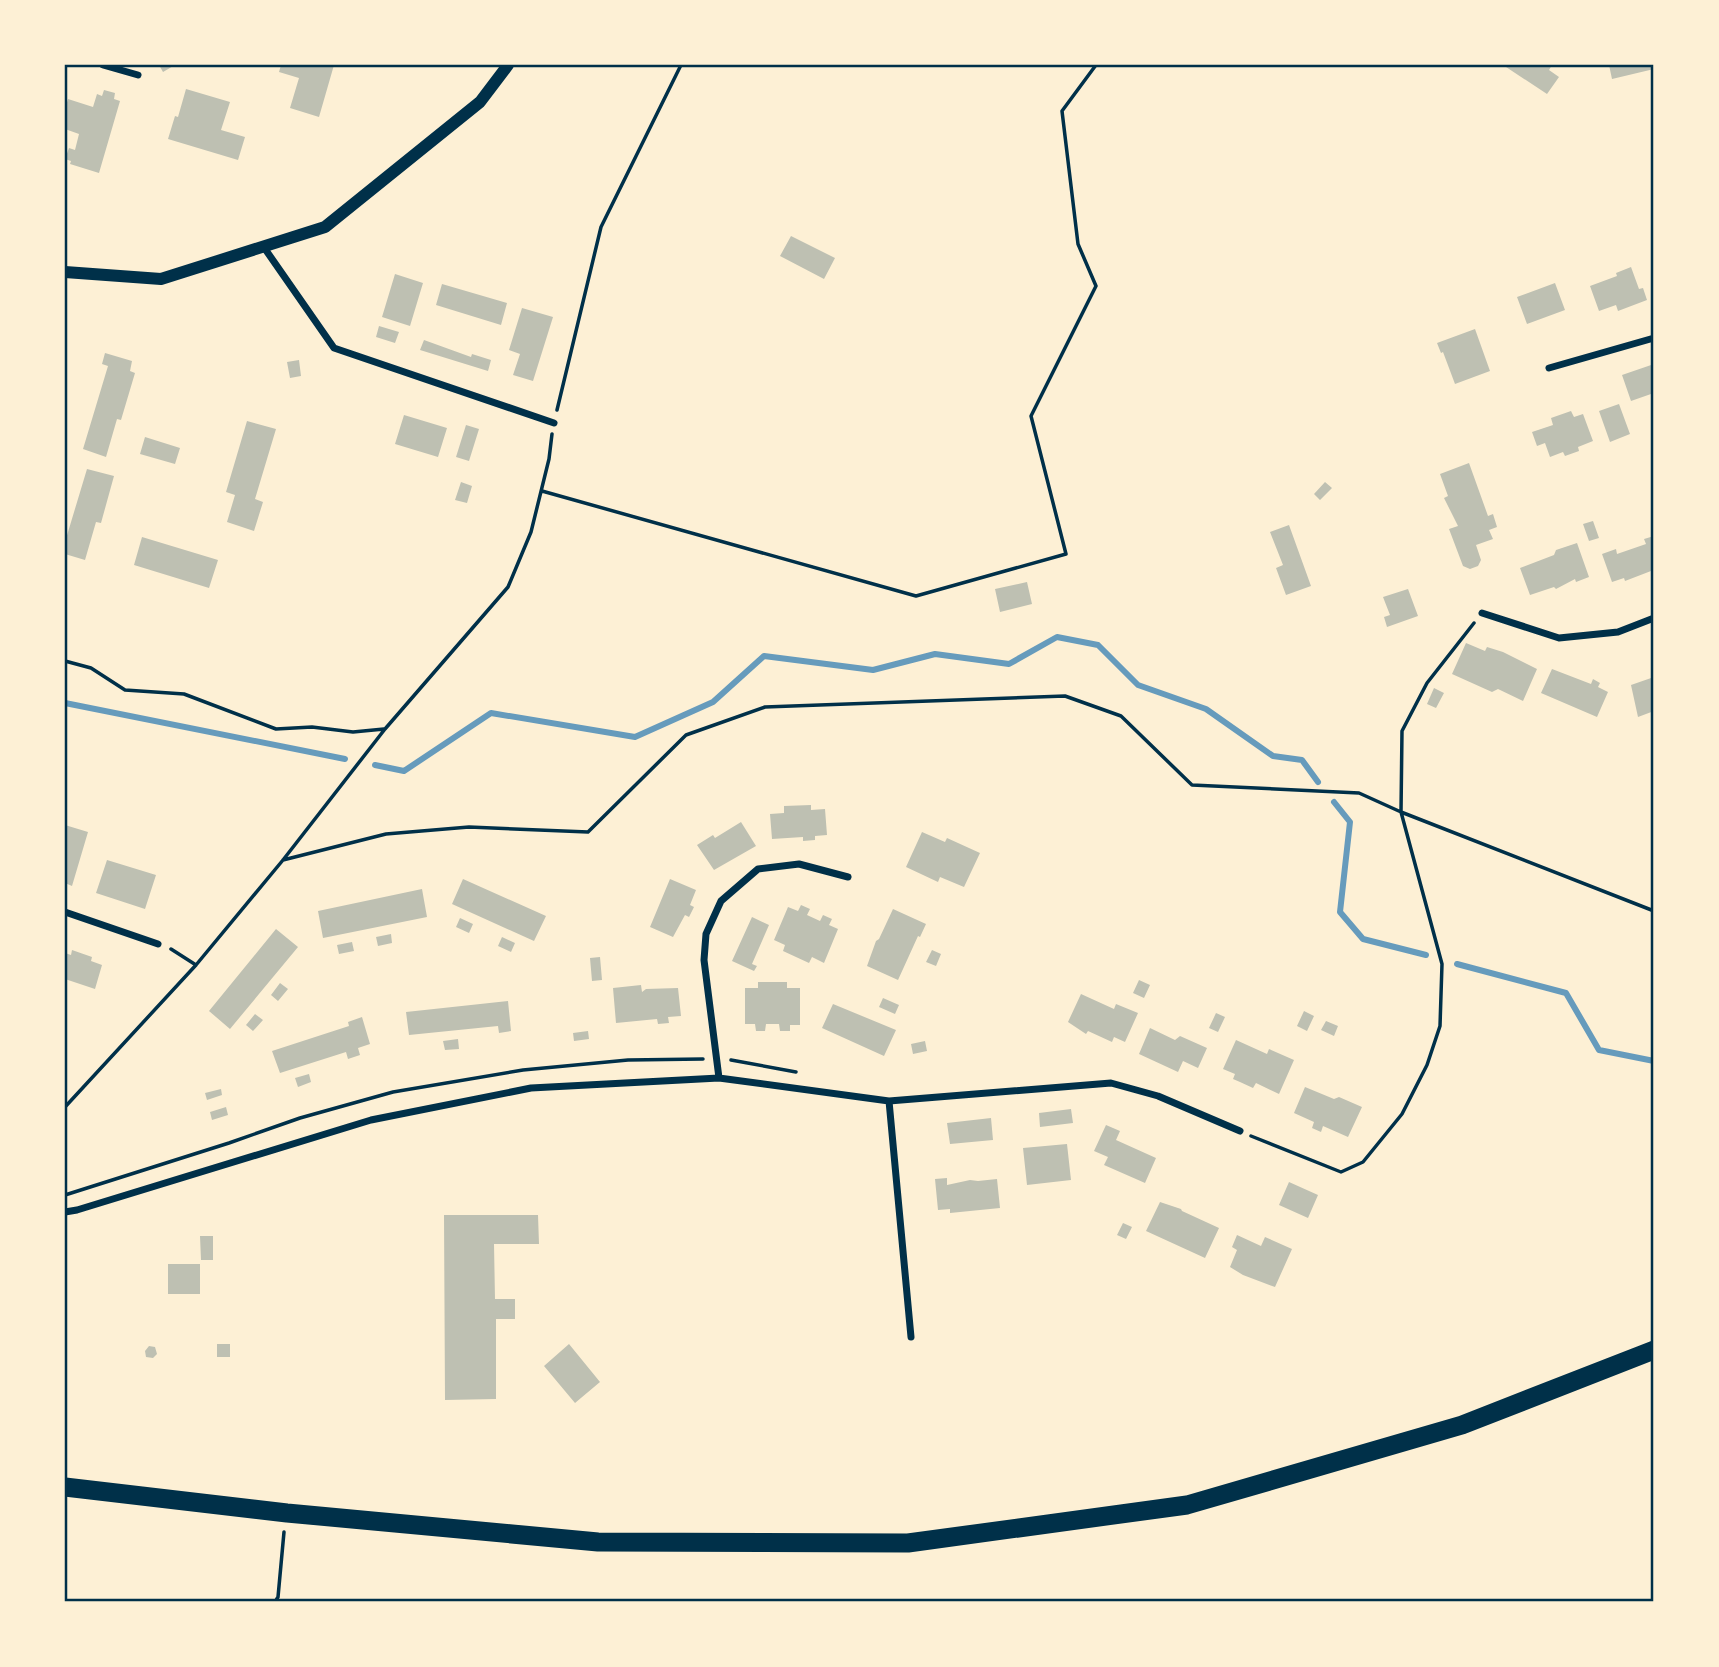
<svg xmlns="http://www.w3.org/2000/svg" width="1719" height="1667" font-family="Helvetica,sans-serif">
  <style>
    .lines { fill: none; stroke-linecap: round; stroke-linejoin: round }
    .stream { stroke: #669bbc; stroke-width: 6 }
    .building { fill: #bec0b2 }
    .path { stroke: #003049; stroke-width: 3.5 }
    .minor { stroke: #003049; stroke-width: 7 }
    .tertiary { stroke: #003049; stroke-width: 12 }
    .trunk { stroke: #003049; stroke-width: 19 }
    .neatline { fill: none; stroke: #003049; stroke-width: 2.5 }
  </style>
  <rect width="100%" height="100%" fill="#fdf0d5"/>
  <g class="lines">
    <!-- stream -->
    <path class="stream" d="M65,703L345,759
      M375,765L404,771L491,713L635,737L713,702L764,656L873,670L935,654L1009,664L1057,637L1098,645L1138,685L1206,709L1273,756L1302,760L1318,782
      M1334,802L1350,822L1340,912L1363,939L1426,955
      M1457,964L1566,993L1599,1050L1654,1061"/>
  </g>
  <!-- building -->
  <path class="building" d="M159,65H175L163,72Z
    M281,65H334L319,117L290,108L299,78L279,72Z
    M1503,65H1552L1549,70L1559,77L1547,94Z
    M1609,65H1654V69L1612,79Z
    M186,89L230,102L221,130L245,137L238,160L168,139L175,116L178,117Z
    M104,90L115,93L114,99L120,101L99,173L70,164L71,161L65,159L69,148L75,150L79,134L65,129V109L68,99L93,107L97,94L102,96Z
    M791,236L835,258L824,279L780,256Z
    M1631,267L1639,289L1643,288L1647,300L1618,311L1616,305L1599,311L1590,286L1617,276L1616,273Z
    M395,274L423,283L410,326L382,317Z
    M1555,283L1565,310L1527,324L1517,297Z
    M442,284L507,303L501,325L436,305Z
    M522,308L553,317L533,381L513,375L520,354L509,350Z
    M379,326L399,332L395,343L376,337Z
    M1475,329L1490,371L1455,384L1443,352L1441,353L1437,343Z
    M424,340L471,357L472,354L491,360L488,371L420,350Z
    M105,353L132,361L130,371L135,373L121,420L117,419L106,457L83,449L108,366L102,364Z
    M299,360L301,376L290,378L287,362Z
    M1654,364V402L1651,394L1631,401L1622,375Z
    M1619,404L1630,434L1610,442L1599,411Z
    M1571,411L1574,417L1583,414L1593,441L1578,447L1579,451L1565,456L1563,452L1550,457L1545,443L1537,446L1532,432L1553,425L1551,418Z
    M404,415L447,428L438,457L395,444Z
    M247,421L276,429L255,499L263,502L254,531L227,522L235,495L226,492Z
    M466,425L479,429L469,461L456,457Z
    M145,437L180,448L175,464L140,454Z
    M1469,463L1488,516L1493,514L1497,527L1489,530L1493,539L1476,545L1481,560L1478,566L1470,569L1463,566L1449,529L1458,526L1444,498L1448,496L1440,474Z
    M87,469L114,476L101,523L96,522L85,560L65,554V542Z
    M461,482L472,486L467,503L455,500Z
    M1325,482L1332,488L1320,500L1314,494Z
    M1593,521L1599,538L1589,541L1583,524Z
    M1289,525L1311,586L1286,595L1276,568L1283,565L1270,532Z
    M1654,536V575H1652L1651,571L1625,581L1624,578L1612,582L1602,554L1616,549L1617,554L1646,544L1644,539Z
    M142,537L218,560L209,588L134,565Z
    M1577,543L1589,577L1576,582L1575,579L1556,589L1554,587L1530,595L1520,568L1554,555L1556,550Z
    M1027,582L1032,604L1000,612L995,589Z
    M1408,589L1418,616L1387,627L1384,617L1390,615L1383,597Z
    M1466,643L1485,651L1487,647L1503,652L1537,669L1523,701L1498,689L1492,692L1452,674Z
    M1552,669L1591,684L1593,679L1600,683L1598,687L1608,692L1597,717L1541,693Z
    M1654,677V711L1638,717L1631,685Z
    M1434,688L1444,693L1436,708L1427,704Z
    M811,805V810L825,809L827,835L815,836V840L803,841V837L772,839L770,814L784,813V806Z
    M741,822L756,846L714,870L697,845L713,835L715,838Z
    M65,825L88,832L72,886L65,883Z
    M922,832L945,842L947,838L980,853L964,887L940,877L938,882L906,867Z
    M107,860L156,875L145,909L96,893Z
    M463,879L546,916L534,941L452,904Z
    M670,879L696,890L690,905L694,907L689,917L685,915L673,937L650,927Z
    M422,889L427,917L323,938L318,911Z
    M801,905L810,909L807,915L820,921L823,915L832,919L829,925L838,929L824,963L812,957L809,963L783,951L785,945L774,940L788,907L798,911Z
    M893,909L926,924L920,937L918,936L898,980L867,966L876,941L879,939Z
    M752,917L769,925L752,964L757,966L754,971L732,961Z
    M460,918L473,924L469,933L456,927Z
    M276,929L298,947L230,1029L209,1011Z
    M391,934L392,943L378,946L376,937Z
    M502,937L515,943L511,952L498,946Z
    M352,942L354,951L339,954L337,945Z
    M72,950L92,957L91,961L102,965L95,989L65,979V953L71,955Z
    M932,950L941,954L936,966L926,962Z
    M600,957L602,980L592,981L590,958Z
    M1139,980L1150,985L1144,998L1133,993Z
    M758,982H787V988H800V1025H790V1031H780L779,1024H766L765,1031H756L755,1024H745V988H758Z
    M280,983L288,989L278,1001L271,995Z
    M641,985L642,992L646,989L678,988L681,1016L668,1017L669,1023L658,1024L657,1019L616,1023L613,988Z
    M1081,994L1114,1009L1116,1004L1138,1013L1125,1042L1114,1037L1112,1042L1088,1031L1086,1034L1068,1022Z
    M883,998L899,1005L895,1014L879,1007Z
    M508,1001L511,1031L499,1033L498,1026L409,1035L406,1012Z
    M833,1004L896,1030L884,1056L822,1028Z
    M1304,1011L1314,1016L1307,1031L1297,1026Z
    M1216,1013L1225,1017L1218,1032L1209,1028Z
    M255,1014L263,1020L253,1031L246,1025Z
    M362,1017L370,1044L358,1048L360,1055L348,1059L346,1052L280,1073L272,1051L349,1026L348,1022Z
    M1326,1021L1338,1026L1334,1036L1321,1030Z
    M1150,1028L1175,1040L1180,1036L1207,1048L1198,1068L1183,1061L1178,1072L1139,1054Z
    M588,1031L589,1039L574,1041L573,1033Z
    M458,1039L459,1049L445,1050L443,1041Z
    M1236,1040L1267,1054L1269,1049L1294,1060L1279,1094L1256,1083L1253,1088L1240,1082L1233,1079L1235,1074L1223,1069Z
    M925,1041L927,1051L913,1054L911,1044Z
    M309,1074L311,1082L298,1087L295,1078Z
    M1305,1087L1334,1099L1339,1097L1362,1107L1348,1137L1323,1126L1321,1132L1312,1128L1314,1122L1294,1113Z
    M221,1089L222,1095L207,1100L205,1093Z
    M226,1107L228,1115L212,1120L210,1112Z
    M1071,1109L1073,1123L1040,1127L1039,1113Z
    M991,1118L993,1140L950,1144L947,1123Z
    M1106,1125L1120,1131L1116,1140L1156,1158L1145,1183L1104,1165L1108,1157L1094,1151Z
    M1067,1144L1071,1180L1027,1185L1023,1148Z
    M947,1178V1185L970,1180L978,1181L997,1179L1000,1208L950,1213V1209L938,1210L935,1179Z
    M1289,1182L1318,1195L1308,1218L1279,1205Z
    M1160,1202L1181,1209L1182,1211L1219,1228L1205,1258L1146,1231Z
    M444,1215H538L539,1244H494L495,1299H515V1319H496V1399L445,1400Z
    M1123,1223L1132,1227L1126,1239L1117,1235Z
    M1237,1235L1261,1246L1265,1237L1292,1249L1275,1287L1243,1275L1230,1267L1237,1250L1232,1247Z
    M200,1236H213V1260H201Z
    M168,1264H200V1294H168Z
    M217,1344H230V1357H217Z
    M569,1344L600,1382L575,1403L544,1366Z
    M149,1346L155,1347L157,1354L153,1358L146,1357L145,1351Z"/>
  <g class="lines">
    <!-- path -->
    <path class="path" d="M557,410L601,227L681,65
      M542,491L916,596L1066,554L1031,416L1096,286L1078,244L1062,111L1096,65
      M65,661L91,668L125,690L184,694L276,729L312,727L353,732L384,729
      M283,860L386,834L469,827L588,832L686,735L765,707L1065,696L1121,716L1192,785L1359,793L1401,812L1654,911
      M171,949L196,965
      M731,1060L796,1072
      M65,1107L196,965L283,860L385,729L508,587L531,532L549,459L552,434
      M1251,1136L1341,1172L1363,1162L1402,1114L1427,1065L1440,1026L1442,964L1401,812L1402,731L1427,683L1474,623
      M65,1195L229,1143L300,1118L393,1092L523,1070L628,1060L703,1059
      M275,1602L278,1597L284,1532"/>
    <!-- minor -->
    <path class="minor" d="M103,65L138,75
      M263,246L334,348L554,423
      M1549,368L1654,338
      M1482,613L1559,638L1618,632L1654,618
      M65,912L158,944
      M719,1078L704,960L706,934L721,901L758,869L799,864L848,877
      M889,1101L911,1337
      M65,1212L77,1210L371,1120L531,1088L719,1078L889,1101L1111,1083L1158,1096L1240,1131"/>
    <!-- tertiary -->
    <path class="tertiary" d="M65,272L161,279L325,227L480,102L508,65"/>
    <!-- trunk -->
    <path class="trunk" d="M65,1487L287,1513L598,1542L908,1543L1187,1505L1462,1425L1654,1350"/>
  </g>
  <!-- border -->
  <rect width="1719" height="1667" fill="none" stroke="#fdf0d5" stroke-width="133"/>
  <rect x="66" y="66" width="1586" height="1534" class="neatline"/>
</svg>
